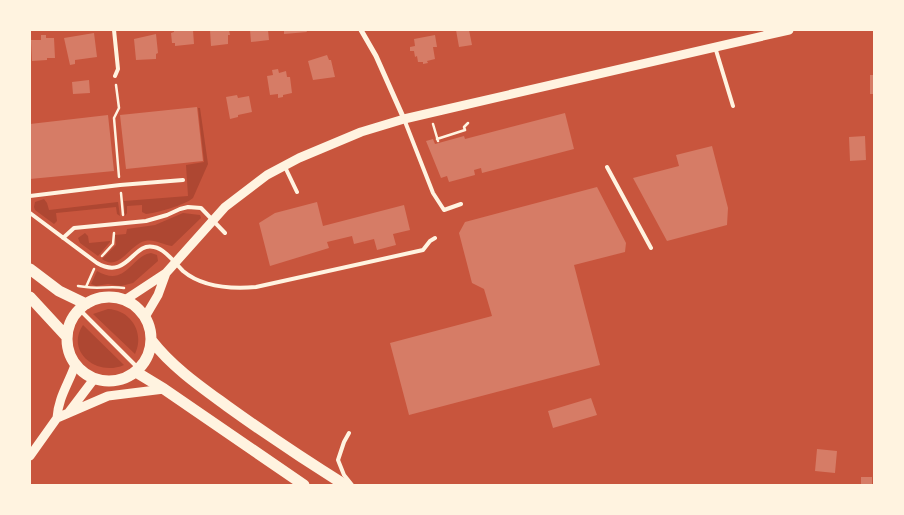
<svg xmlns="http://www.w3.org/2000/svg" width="904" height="515" font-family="'Crimson Pro',serif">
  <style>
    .green { fill: #ae4732 }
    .building { fill: #d67c66 }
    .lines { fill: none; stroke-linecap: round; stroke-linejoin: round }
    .path { stroke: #fff3e0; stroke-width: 2.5 }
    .service { stroke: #fff3e0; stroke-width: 4 }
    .minor { stroke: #fff3e0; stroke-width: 5 }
    .tertiary { stroke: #fff3e0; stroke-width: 9 }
    .primary { stroke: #fff3e0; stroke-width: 11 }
  </style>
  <rect width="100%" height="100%" fill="#c8553d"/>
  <!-- green -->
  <path class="green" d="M198,108H200L208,164L193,198C185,205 157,213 146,214L142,212V205L127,206V213L125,216L124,201L188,196L186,165L204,162Z
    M44,199L47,203L49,210L118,202L120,216L117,214L116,207L56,213L57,221L54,224L35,210L34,207L35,202Z
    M183,213L200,215L201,218L172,246C163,245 155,239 145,241C130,244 119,272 102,259L116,245L115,235L126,234L127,229L155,225Z
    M85,233L88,236L89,243L110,241V242L98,256L80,243L78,238Z
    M151,253L157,255L158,261L133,283L121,286L108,284L96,286L91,284L97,271C126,288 131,256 151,253Z
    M108,309C131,310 145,333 135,354L93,314Z
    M83,325L124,365C97,377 65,352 83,325Z"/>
  <!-- building -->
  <path class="building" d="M174,30H193L194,44L175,46V43H172L171,33L174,32Z
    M210,30H229L230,35H228V44L211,46Z
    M250,30H268L269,40L251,42Z
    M284,30H306L307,32L284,34Z
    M456,30H469L472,45L459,47Z
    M94,33L97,57L75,60V64L70,65L64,38Z
    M156,34L158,53L156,54V59L136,60L134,39Z
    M41,35H46V38H54L55,58H47V60L32,61L31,40H41Z
    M435,35L437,47H433L435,59L427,61L428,63L423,64V62H418L417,56L415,57L414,51H410V47L415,46L414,39Z
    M327,55L329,60H331L335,77L313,80L308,61Z
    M278,69L279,73L286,71L287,77H290L292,93L283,95V97L278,98V94L270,95L267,76L273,75L272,70Z
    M870,75H874V94H870Z
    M89,80L90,93L73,94L72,82Z
    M237,95L238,98L249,96L252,112L238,115V117L230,119L226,97Z
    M197,107L203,161L126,169L120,115Z
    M565,113L574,149L482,173L481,168L474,170L475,175L449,182L447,176L441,178L426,141L433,139L435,144L464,136L465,139Z
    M108,115L114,171L30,179V124Z
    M865,136L866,160L850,161L849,137Z
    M712,146L728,208L727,225L667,241L633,178L679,166L676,155Z
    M597,187L626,243L625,252L574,265L600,365L409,415L390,343L492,316L484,289L472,283L459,233L465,222Z
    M317,202L323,226L404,205L410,230L393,234L396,245L377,250L374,239L354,244L352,236L327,242L329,248L270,266L259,223L275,213Z
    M591,398L597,415L553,428L548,411Z
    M817,449L837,451L835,473L815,471Z
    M861,477H872V485H861Z"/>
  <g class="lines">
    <!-- path -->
    <path class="path" d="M116,85L119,108L114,118L119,177
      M433,124L438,141
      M437,139L465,130L464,127L468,123
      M121,193L123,215
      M102,256L113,244L114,233
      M78,286L86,287L94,269
      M86,287C98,289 111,286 124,288"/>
    <!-- service -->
    <path class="service" d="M114,30L118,69L115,76
      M715,47L733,106
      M404,119L433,193L444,210L461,204
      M285,167L297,192
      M607,167L651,248
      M30,196L120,185L183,180
      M30,213L97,263C128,281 133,241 154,247C165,249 175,263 183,271C202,287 232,289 256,287L423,250L430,241L435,238
      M63,238L74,228L146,221L167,215L180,209L188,207L201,208L225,233
      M79,309L139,369
      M349,433L344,442L338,460L344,475L352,485"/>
    <!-- minor -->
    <path class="minor" d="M361,30L376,56L404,119"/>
    <!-- tertiary -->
    <path class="tertiary" d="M125,300L166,273L225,207L267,175L299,158L361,132L404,119L789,30
      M145,317L158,295L166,273
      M69,412L94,379
      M57,418C58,398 69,383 75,365
      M30,456L57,418L108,396L164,389"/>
    <!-- primary -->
    <path class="primary" d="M30,269L59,291L86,304
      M67 339a42 42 0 1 1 84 0a42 42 0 1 1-84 0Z
      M30,297L66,336
      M152,341C172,367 201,387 227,406C266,434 305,460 345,485
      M136,372L164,389L304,485"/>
  </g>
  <!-- border -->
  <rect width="904" height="515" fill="none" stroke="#fff3e0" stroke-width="62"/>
</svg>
